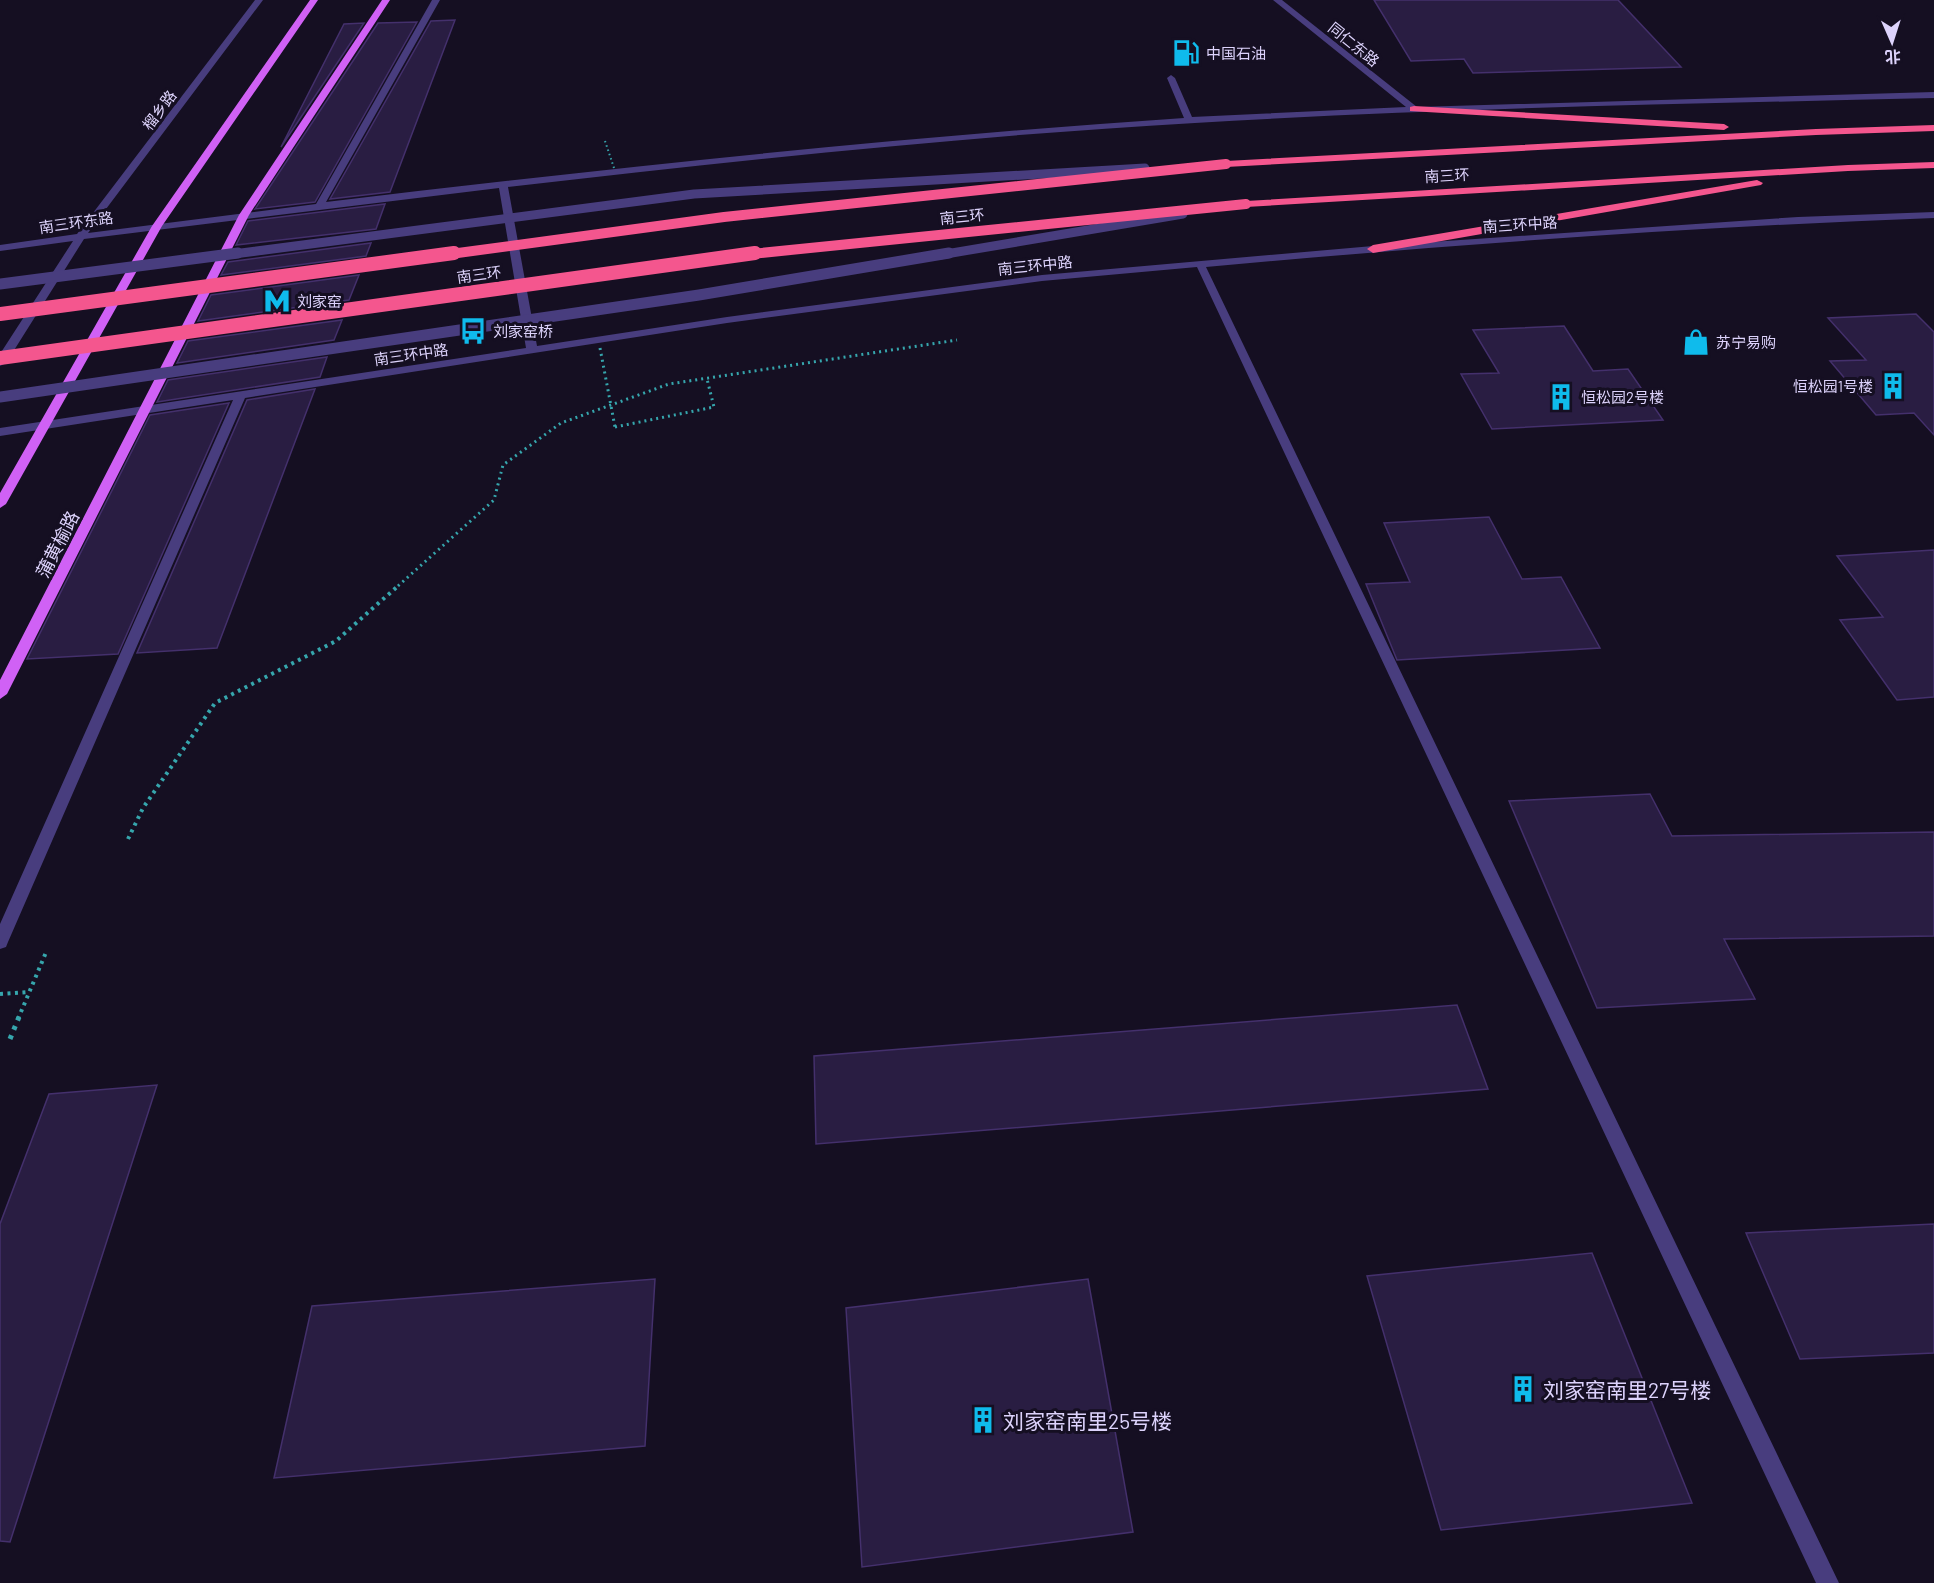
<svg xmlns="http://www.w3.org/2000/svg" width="1934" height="1583" font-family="Barlow,'Noto Sans SC',sans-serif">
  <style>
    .building { fill: #291d42; stroke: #44306c; stroke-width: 1.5 }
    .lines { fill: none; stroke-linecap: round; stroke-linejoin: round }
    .path-far2 { stroke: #36a6ad; stroke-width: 3; stroke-dasharray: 2 4; stroke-linecap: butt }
    .path-far1 { stroke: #36a6ad; stroke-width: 4; stroke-dasharray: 3 4.5; stroke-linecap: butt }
    .path { stroke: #36a6ad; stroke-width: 5; stroke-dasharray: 4 6; stroke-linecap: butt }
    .minor { fill: #483d7e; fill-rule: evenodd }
    .major { fill: #d061f5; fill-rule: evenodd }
    .highway { fill: #f4568e; fill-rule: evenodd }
    .path-bridge-far1 { stroke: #36a6ad; stroke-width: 2; stroke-dasharray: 1.5 3; stroke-linecap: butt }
    .path-bridge { stroke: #36a6ad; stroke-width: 3; stroke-dasharray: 2 4; stroke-linecap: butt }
    .minor-bridge-far1 { stroke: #483d7e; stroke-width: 9 }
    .minor-bridge { stroke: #483d7e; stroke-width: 11 }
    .highway-bridge-far1 { stroke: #f4568e; stroke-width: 10 }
    .highway-bridge { stroke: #f4568e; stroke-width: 14 }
    .labels { text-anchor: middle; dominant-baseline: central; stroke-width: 6; stroke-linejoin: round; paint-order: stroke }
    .far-street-label { font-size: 15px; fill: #ddd3fc; stroke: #150f22 }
    .far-poi-label { font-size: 15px; fill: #ddd3fc; stroke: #150f22; text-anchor: start }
    .street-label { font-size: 18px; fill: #ddd3fc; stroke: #150f22 }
    .near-poi-label { font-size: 21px; fill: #ddd3fc; stroke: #150f22; text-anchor: start }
  </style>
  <rect width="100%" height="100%" fill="#150f22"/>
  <!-- building -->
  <path class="building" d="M1374,0H1618L1681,67L1473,73L1464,59L1411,61Z
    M455,20L390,192L330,199L431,21Z
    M417,22L315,202L255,209L378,23Z
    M364,23L281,147L344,24Z
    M385,204L376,229L236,245L248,221Z
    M371,243L366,256L221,275L228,262Z
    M359,275L349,300L198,321L211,295Z
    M1916,314L1934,332V435L1914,413L1876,415L1830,361L1866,360L1828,318Z
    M342,320L334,340L177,363L188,341Z
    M1564,326L1593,371L1628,369L1663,420L1492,429L1461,374L1499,373L1473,330Z
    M327,357L320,377L157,402L168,380Z
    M315,389L217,648L137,653L247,400Z
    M229,403L118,654L27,659L150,415Z
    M1489,517L1522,579L1561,577L1600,648L1397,660L1366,584L1410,582L1384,523Z
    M1934,550V697L1897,700L1840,620L1883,617L1837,556Z
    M1650,794L1672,836L1934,832V936L1724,939L1755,999L1597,1008L1509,801Z
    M1457,1005L1488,1089L816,1144L814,1056Z
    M157,1085L10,1542L0,1541V1224L49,1094Z
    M1934,1224V1353L1800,1359L1746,1233Z
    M1592,1253L1692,1503L1441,1530L1367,1276Z
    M655,1279L645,1446L274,1478L312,1306Z
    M1088,1279L1133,1532L862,1567L846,1308Z"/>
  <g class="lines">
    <!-- path-far2 -->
    <path class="path-far2" d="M615,427L714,407L707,379
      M398,586L494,500L503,465L561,423L669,384L957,340"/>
    <!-- path-far1 -->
    <path class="path-far1" d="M128,839L143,808L215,703L336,641L399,585
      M0,994L29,992
      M18,1019L47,950"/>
    <!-- path -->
    <path class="path" d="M10,1039L19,1017"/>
    <!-- minor -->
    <path class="minor" d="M255,0H263L88,233L316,204L432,0H440L326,202C611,168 897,137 1184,118L1167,78L1171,75L1175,78L1192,117L1406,107L1273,0H1282L1417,107L1934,92V98C1688,104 1441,108 1195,123C965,136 736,161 508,187L537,346L727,317L1042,275L1373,246L1798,217L1934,212V218C1691,227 1448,245 1206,267L1839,1583H1816L1197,267L1042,281L727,323L245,398L8,942L6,947L0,949V924L233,400L0,436V428L526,348L499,188L84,239L6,363L0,366V354L73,241L0,251V245L77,234Z"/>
    <!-- major -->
    <path class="major" d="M310,0H318L162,226L6,504L0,508V493L152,226Z
      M382,0H390L249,215L7,694L0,699V680L239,215Z"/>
    <!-- highway -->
    <path class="highway" d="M1414,106L1724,124L1729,127L1724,130L1410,111V107Z
      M1934,125V131L1816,135L1226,167L1220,164L1226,161L1816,129Z
      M1934,162V168L1848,171L1246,207L1240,204L1246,201L1848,165Z
      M1757,180L1763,183L1761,185L1373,253L1367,249L1373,245Z"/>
    <!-- path-bridge-far1 -->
    <path class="path-bridge-far1" d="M605,141L614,168"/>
    <!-- path-bridge -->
    <path class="path-bridge" d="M600,348L615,427"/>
    <!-- minor-bridge-far1 -->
    <path class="minor-bridge-far1" d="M226,255L694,194L1145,168
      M940,255L1183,214"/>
    <!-- minor-bridge -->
    <path class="minor-bridge" d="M0,284L238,253
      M0,397L699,295L949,253"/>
    <!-- highway-bridge-far1 -->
    <path class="highway-bridge-far1" d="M443,255L724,217L1226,164
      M741,255L1246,204"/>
    <!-- highway-bridge -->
    <path class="highway-bridge" d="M0,314L454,253
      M0,358L755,253"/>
  </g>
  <!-- icons -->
  <defs>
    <symbol id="fuel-bare" viewBox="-9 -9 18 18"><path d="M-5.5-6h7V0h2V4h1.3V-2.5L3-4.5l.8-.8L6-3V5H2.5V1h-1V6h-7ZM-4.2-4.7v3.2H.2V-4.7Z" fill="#0fbbec" stroke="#150f22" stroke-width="2.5" paint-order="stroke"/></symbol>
    <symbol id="metro-bare" viewBox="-9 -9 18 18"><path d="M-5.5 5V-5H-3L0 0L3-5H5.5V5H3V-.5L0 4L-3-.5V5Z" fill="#0fbbec" stroke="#150f22" stroke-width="2.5" paint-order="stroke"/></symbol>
    <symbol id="bus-bare" viewBox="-9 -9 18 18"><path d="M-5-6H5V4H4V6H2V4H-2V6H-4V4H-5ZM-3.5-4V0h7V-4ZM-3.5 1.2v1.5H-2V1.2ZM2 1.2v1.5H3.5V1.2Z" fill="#0fbbec" stroke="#150f22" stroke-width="2.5" paint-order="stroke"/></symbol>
    <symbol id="shop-bare" viewBox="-9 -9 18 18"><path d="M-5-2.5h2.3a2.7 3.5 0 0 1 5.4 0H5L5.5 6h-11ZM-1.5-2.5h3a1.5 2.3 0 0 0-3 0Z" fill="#0fbbec" stroke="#150f22" stroke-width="2.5" paint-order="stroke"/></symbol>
    <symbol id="building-bare" viewBox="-9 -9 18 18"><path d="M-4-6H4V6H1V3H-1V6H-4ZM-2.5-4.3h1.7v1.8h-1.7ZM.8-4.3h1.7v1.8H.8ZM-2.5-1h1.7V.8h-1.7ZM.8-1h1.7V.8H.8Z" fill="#0fbbec" stroke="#150f22" stroke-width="2.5" paint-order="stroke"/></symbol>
  </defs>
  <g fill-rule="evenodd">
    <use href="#fuel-bare" x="1167" y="34" width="38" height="38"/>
    <use href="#metro-bare" x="258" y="282" width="38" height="38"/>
    <use href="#bus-bare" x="454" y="312" width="38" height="38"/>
    <use href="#shop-bare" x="1677" y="323" width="38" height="38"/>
    <use href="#building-bare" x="1874" y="367" width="38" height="38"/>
    <use href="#building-bare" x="1542" y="378" width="38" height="38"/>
    <use href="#building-bare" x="1504" y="1370" width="38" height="38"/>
    <use href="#building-bare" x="964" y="1401" width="38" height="38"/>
  </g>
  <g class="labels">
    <!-- far-street labels -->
    <g class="far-street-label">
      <text transform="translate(1354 44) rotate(39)">同仁东路</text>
      <text transform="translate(159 110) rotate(-53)">榴乡路</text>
      <text transform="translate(1447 175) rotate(-3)">南三环</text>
      <text transform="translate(962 216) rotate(-6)">南三环</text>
      <text transform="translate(76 222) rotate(-8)">南三环东路</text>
      <text transform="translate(1520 224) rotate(-4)">南三环中路</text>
      <text transform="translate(1035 265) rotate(-6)">南三环中路</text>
      <text transform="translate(479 274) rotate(-8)">南三环</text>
      <text transform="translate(411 354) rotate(-8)">南三环中路</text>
    </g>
    <!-- far-poi labels -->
    <g class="far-poi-label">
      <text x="1206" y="53">中国石油</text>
      <text x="297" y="301">刘家窑</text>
      <text x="493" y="331">刘家窑桥</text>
      <text x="1716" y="342">苏宁易购</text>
      <text x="1873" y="386" text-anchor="end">恒松园1号楼</text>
      <text x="1581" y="397">恒松园2号楼</text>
    </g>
    <!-- street labels -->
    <g class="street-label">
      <text transform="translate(57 544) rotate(-63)">蒲黄榆路</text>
    </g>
    <!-- near-poi labels -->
    <g class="near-poi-label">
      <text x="1543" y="1389">刘家窑南里27号楼</text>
      <text x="1003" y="1420">刘家窑南里25号楼</text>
    </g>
  </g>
  <!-- north arrow -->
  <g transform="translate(1892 42) rotate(177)" stroke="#150f22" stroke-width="4.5" paint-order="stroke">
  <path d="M0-4.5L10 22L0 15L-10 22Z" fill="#ddd3fc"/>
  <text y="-9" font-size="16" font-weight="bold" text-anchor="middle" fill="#ddd3fc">北</text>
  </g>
</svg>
